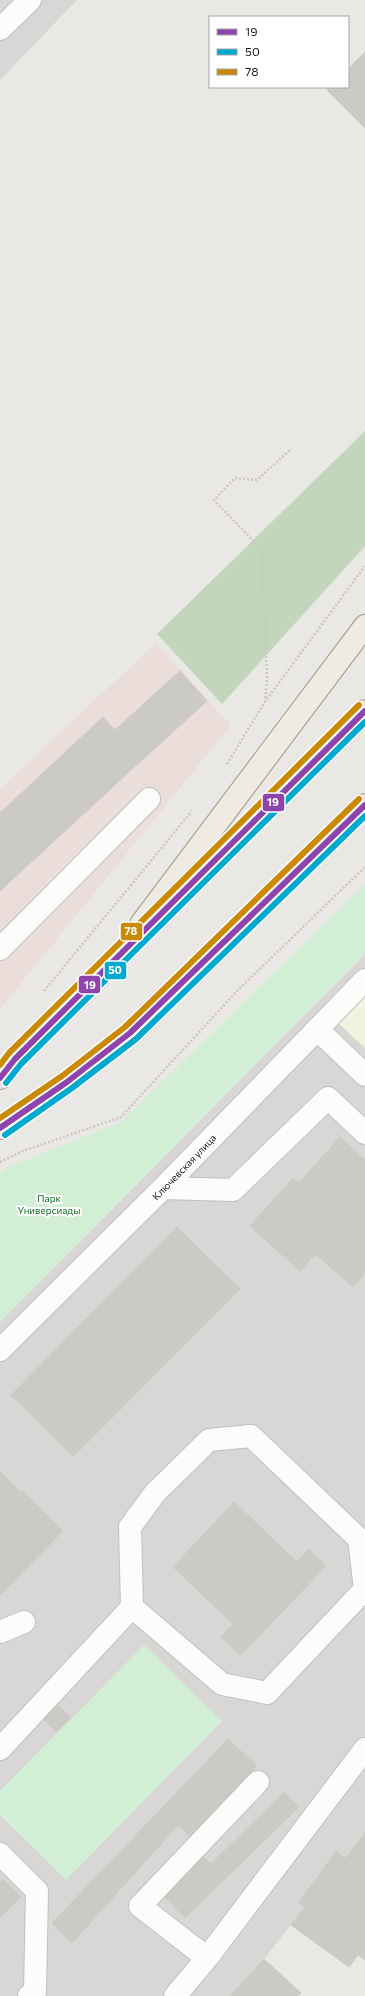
<svg xmlns="http://www.w3.org/2000/svg" width="365" height="1996" font-family="Commissioner,sans-serif">
  <style>
    .residential { fill: #d8d7d5 }
    .commercial { fill: #ebdeda }
    .education { fill: #f1f3de }
    .forest { fill: #c1d6bb }
    .park { fill: #d2efd6 }
    .building { fill: #cccac7; stroke: #cccac5 }
    .lines { fill: none; stroke-linecap: round; stroke-linejoin: round }
    .minor-casing { stroke: #c0c0be; stroke-width: 24 }
    .major-casing { stroke: #9d9883; stroke-width: 24 }
    .highway-casing { stroke: #bb9ea3; stroke-width: 24 }
    .path { stroke: #d0c5c2; stroke-width: 2.5; stroke-dasharray: 2 2; stroke-linecap: butt }
    .minor { stroke: #fcfcfb; stroke-width: 22 }
    .major { stroke: #eeebe3; stroke-width: 22 }
    .highway { stroke: #e8dede; stroke-width: 22 }
    .bus-1-casing { stroke: #fff; stroke-width: 9 }
    .bus-2-casing { stroke: #fff; stroke-width: 9 }
    .bus-3-casing { stroke: #fff; stroke-width: 9 }
    .bus-1 { stroke: #8e44ad; stroke-width: 6 }
    .bus-2 { stroke: #00a9ce; stroke-width: 6 }
    .bus-3 { stroke: #cb8a05; stroke-width: 6 }
    .labels { text-anchor: middle; dominant-baseline: central; stroke-width: 4; stroke-linejoin: round; paint-order: stroke }
    .street-label { font-size: 10px; fill: #1b1b1b; stroke: #fff }
    .park-label { font-size: 10px; fill: #146e27; stroke: #fff }
    .line-badge { stroke: #fff; stroke-width: 1.5 }
    .badge-label { font-size: 11px; text-anchor: middle; font-weight: bold; fill: #fff }
  </style>
  <rect width="100%" height="100%" fill="#e9e8e4"/>
  <!-- residential -->
  <path class="residential" d="M0,0H77L0,80Z
    M365,954V1833L346,1858L336,1851L299,1902L305,1907L291,1925L264,1959L230,1996H0V1322Z"/>
  <!-- commercial -->
  <path class="commercial" d="M156,643L231,725L0,1009V789Z"/>
  <!-- education -->
  <path class="education" d="M365,996V1048L338,1023Z"/>
  <!-- forest -->
  <path class="forest" d="M365,431V546L222,704L157,634Z"/>
  <!-- park -->
  <path class="park" d="M365,884V953L0,1322V1174L8,1167L121,1122Z
    M144,1645L222,1721L66,1880L0,1815V1791Z"/>
  <!-- building -->
  <path class="building" d="M365,52V128L327,90L330,87H348V69Z
    M180,671L207,701L142,760L115,730Z
    M103,717L142,760L0,891V813Z
    M340,1137L365,1160V1273L353,1287L315,1254L300,1271L250,1226L293,1178L299,1183Z
    M177,1227L240,1289L73,1457L11,1395Z
    M0,1471L20,1492L22,1490L63,1531L0,1595Z
    M234,1502L297,1562L309,1549L326,1566L240,1656L221,1637L233,1624L173,1567Z
    M56,1703L71,1718L56,1732L42,1718Z
    M228,1739L257,1766L190,1836L178,1825L72,1943L52,1923Z
    M284,1792L299,1807L185,1918L162,1894L202,1855L211,1864Z
    M365,1833V1872L346,1858Z
    M336,1851L365,1872V1960L358,1955L349,1967L291,1925L305,1907L299,1902Z
    M3,1879L21,1897L0,1917V1882Z
    M264,1959L301,1993L298,1996H230Z"/>
  <g class="lines">
    <defs>
      <path id="minor" d="M0,29L30,0
        M0,949L149,799
        M317,1029L365,1075
        M163,1188L233,1190L328,1098L365,1133
        M0,1350L163,1188L365,980
        M251,1436L359,1539L365,1589L267,1693L222,1684L132,1607L130,1527L155,1493L209,1440Z
        M0,1632L24,1622
        M0,1749L132,1607
        M0,1854L37,1891L35,1992L29,1996
        M207,1958L140,1906L258,1782
        M175,1996L207,1958L365,1749"/>
      <path id="major" d="M141,924L365,626"/>
      <path id="highway" d="M0,1078L15,1059L365,711
        M0,1128L67,1082L130,1033L365,805"/>
    </defs>
    <!-- minor casing -->
    <use href="#minor" class="minor-casing"/>
    <!-- major casing -->
    <use href="#major" class="major-casing"/>
    <!-- highway casing -->
    <use href="#highway" class="highway-casing"/>
    <!-- path -->
    <path class="path" d="M265,702L267,678L262,550L214,500L235,478L257,480L291,449
      M227,764L264,703L365,566
      M44,991L192,811
      M0,1162L23,1151L121,1117L238,990L365,867"/>
    <!-- minor -->
    <use href="#minor" class="minor"/>
    <!-- major -->
    <use href="#major" class="major"/>
    <!-- highway -->
    <use href="#highway" class="highway"/>
    <defs>
      <path id="bus-1" d="M0,1078L15,1059L365,711
        M0,1128L67,1082L130,1033L365,805"/>
      <path id="bus-2" d="M6,1083L21,1064L365,722
        M5,1135L72,1088L136,1039L365,816"/>
      <path id="bus-3" d="M0,1065L9,1053L359,705
        M0,1118L62,1076L125,1027L359,799"/>
    </defs>
    <!-- bus-1 casing -->
    <use href="#bus-1" class="bus-1-casing"/>
    <!-- bus-2 casing -->
    <use href="#bus-2" class="bus-2-casing"/>
    <!-- bus-3 casing -->
    <use href="#bus-3" class="bus-3-casing"/>
    <!-- bus-1 -->
    <use href="#bus-1" class="bus-1"/>
    <!-- bus-2 -->
    <use href="#bus-2" class="bus-2"/>
    <!-- bus-3 -->
    <use href="#bus-3" class="bus-3"/>
  </g>
  <g class="labels">
    <!-- street labels -->
    <g class="street-label">
      <text transform="translate(184 1167) rotate(-46)">Ключевская улица</text>
    </g>
    <!-- park labels -->
    <g class="park-label">
      <text x="49" y="1198">Парк<tspan x="49" dy="12">Универсиады</tspan></text>
    </g>
  </g>
  <g class="line-badge">
    <rect x="262" y="793" width="23" height="19" rx="4" fill="#8e44ad"/>
    <rect x="120" y="922" width="23" height="19" rx="4" fill="#cb8a05"/>
    <rect x="104" y="961" width="23" height="19" rx="4" fill="#00a9ce"/>
    <rect x="78" y="975" width="23" height="19" rx="4" fill="#8e44ad"/>
  </g>
  <g class="badge-label">
    <text x="273" y="806">19</text>
    <text x="131" y="935">78</text>
    <text x="115" y="974">50</text>
    <text x="90" y="989">19</text>
  </g>
  <!-- legend -->
  <rect x="209" y="16" width="140" height="72" fill="#ffffff" stroke="#a4a4a4"/>
  <rect x="217" y="29" width="20" height="6" fill="#8e44ad" stroke="#a4a4a4"/>
  <text x="245" y="36" font-size="12" fill="#1b1b1b">19</text>
  <rect x="217" y="49" width="20" height="6" fill="#00a9ce" stroke="#a4a4a4"/>
  <text x="245" y="56" font-size="12" fill="#1b1b1b">50</text>
  <rect x="217" y="69" width="20" height="6" fill="#cb8a05" stroke="#a4a4a4"/>
  <text x="245" y="76" font-size="12" fill="#1b1b1b">78</text>
</svg>
